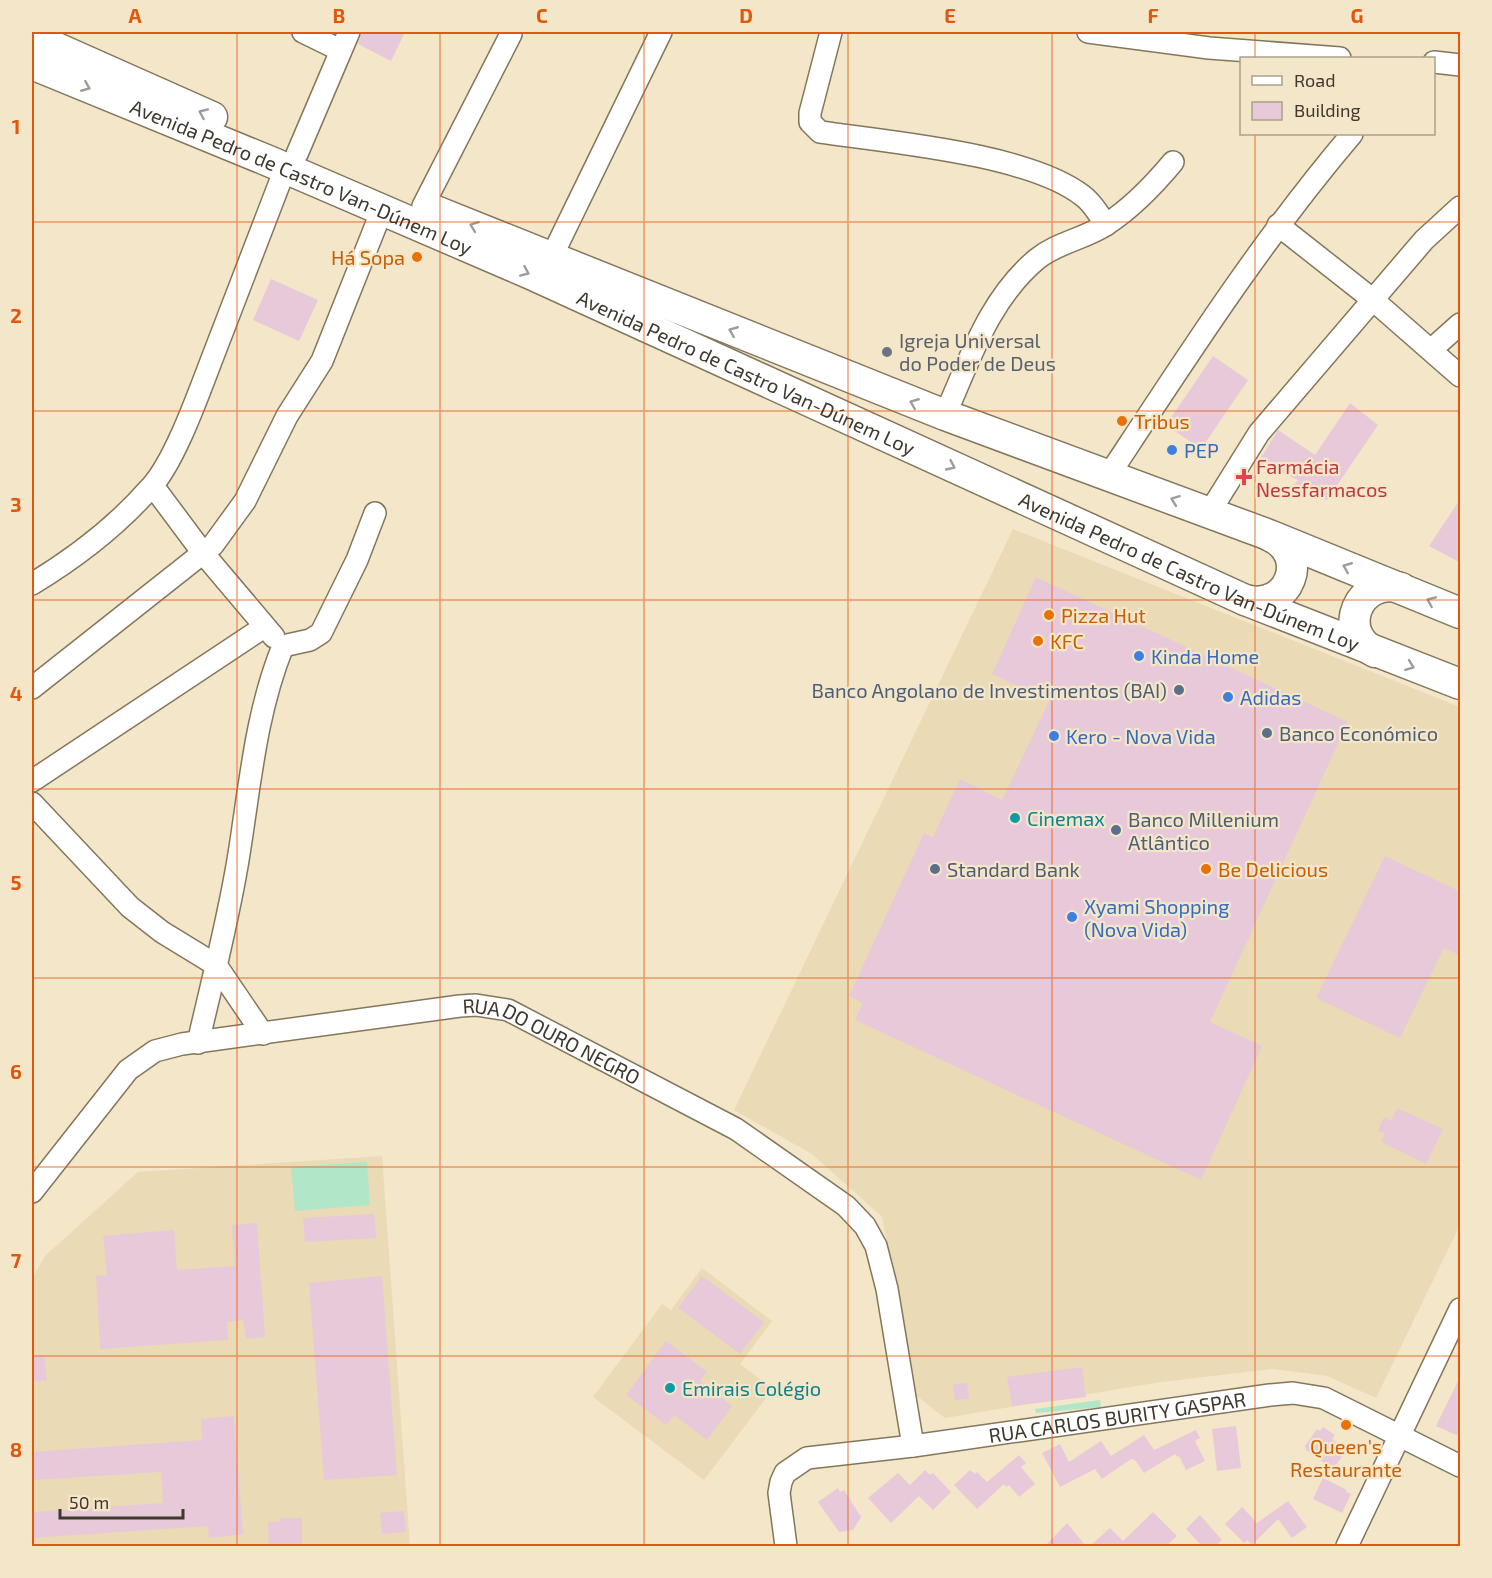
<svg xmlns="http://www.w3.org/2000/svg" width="1492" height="1578" font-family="'Exo 2',sans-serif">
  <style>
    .built { fill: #ebdab6 }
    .green { fill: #b1e7c8 }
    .building { fill: #e8c9d9 }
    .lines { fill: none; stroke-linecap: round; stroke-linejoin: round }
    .minor-casing { stroke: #83765c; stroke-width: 24 }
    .highway-casing { stroke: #83765c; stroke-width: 33 }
    .minor { stroke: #fff; stroke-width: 21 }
    .highway { stroke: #fff; stroke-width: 30 }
    .oneway { stroke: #9e9c96 }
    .grid { fill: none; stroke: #e0570e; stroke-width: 1.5; stroke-opacity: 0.55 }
    .food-dot { fill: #e8710a; stroke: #f4e6c9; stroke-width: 2 }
    .worship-dot { fill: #6b7280; stroke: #f4e6c9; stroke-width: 2 }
    .shop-dot { fill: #3f7fe0; stroke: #f4e6c9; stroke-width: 2 }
    .health-dot { fill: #e0444e; stroke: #f4e6c9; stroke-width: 2 }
    .service-dot { fill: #5c6f8a; stroke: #f4e6c9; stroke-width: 2 }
    .culture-dot { fill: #0f9aa8; stroke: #f4e6c9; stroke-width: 2 }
    .labels { text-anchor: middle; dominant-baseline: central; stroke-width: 4.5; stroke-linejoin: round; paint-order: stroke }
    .street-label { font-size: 20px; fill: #3e382d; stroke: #f4e6c9 }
    .food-label { font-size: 20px; fill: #c56008; stroke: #f4e6c9; text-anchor: start }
    .worship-label { font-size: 20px; fill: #5b616d; stroke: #f4e6c9; text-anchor: start }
    .shop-label { font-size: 20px; fill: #366cbe; stroke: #f4e6c9; text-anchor: start }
    .health-label { font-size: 20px; fill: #be3a42; stroke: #f4e6c9; text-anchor: start }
    .service-label { font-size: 20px; fill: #4e5e75; stroke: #f4e6c9; text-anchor: start }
    .culture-label { font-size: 20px; fill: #0d838f; stroke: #f4e6c9; text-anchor: start }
    .neatline { fill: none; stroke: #e0570e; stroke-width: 2 }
    .grid-label { font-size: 20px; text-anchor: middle; font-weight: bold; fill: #e0570e }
  </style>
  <rect width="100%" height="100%" fill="#f4e6c9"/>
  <!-- built -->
  <path class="built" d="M1013,529L1460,707V1225L1376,1398L1327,1376L1273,1369L1161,1382L945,1418L917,1396L882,1217L812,1154L734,1110Z
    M382,1156L410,1546H32V1279L45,1256L138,1172Z
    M702,1268L772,1321L740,1364L773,1389L704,1480L593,1397L662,1304L671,1310Z"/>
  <!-- green -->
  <path class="green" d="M367,1162L370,1205L295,1211L291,1167Z
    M1100,1400L1101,1407L1036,1413L1035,1409Z"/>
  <!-- building -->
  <path class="building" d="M362,32H405L391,61L358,44Z
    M271,279L318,300L299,341L253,320Z
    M1213,356L1248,380L1201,449L1166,425Z
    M1350,403L1378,425L1327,500L1293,486L1298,480L1259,461L1278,430L1315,455Z
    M1461,498V563L1429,546Z
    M1036,577L1348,722L1210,1022L1262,1046L1201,1180L855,1020L863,1003L849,996L924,833L933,837L960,779L1002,800L1049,701L992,674Z
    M1385,856L1461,892V956L1444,948L1400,1038L1316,998Z
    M1397,1108L1443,1129L1426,1164L1381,1142L1385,1134L1378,1131L1384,1117L1391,1121Z
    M374,1214L376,1238L305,1242L303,1218Z
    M257,1223L265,1337L246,1339L243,1320L227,1322L228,1340L100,1349L96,1276L107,1275L103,1236L174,1230L177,1270L235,1266L232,1225Z
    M382,1276L397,1475L324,1480L309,1283Z
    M702,1276L764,1322L740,1354L678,1308Z
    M666,1341L707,1372L700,1381L732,1406L707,1440L674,1415L666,1425L626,1395Z
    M44,1356L47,1380L32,1382V1357Z
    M1082,1367L1086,1397L1012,1406L1007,1377Z
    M1461,1375V1437L1436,1426Z
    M967,1383L969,1399L955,1400L953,1384Z
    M234,1416L243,1534L209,1538L208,1526L32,1538V1512L163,1503L161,1472L32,1480V1452L202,1440L201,1419Z
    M1236,1426L1241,1468L1217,1471L1212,1429Z
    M1323,1427L1335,1435L1332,1439L1347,1450L1333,1469L1306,1450L1305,1446L1317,1429L1320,1431Z
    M1196,1430L1200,1438L1195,1441L1205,1461L1186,1470L1179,1456L1177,1457L1175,1454L1144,1473L1135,1460L1131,1459L1102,1479L1095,1469L1060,1487L1042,1453L1060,1444L1069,1462L1101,1441L1111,1456L1144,1435L1154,1450Z
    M1019,1455L1026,1463L1021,1467L1035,1484L1019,1497L1009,1485L1006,1487L1004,1484L977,1509L954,1485L970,1470L975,1474L977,1472L987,1482Z
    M925,1470L930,1475L933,1473L951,1492L933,1510L919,1496L891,1523L868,1498L898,1473L910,1485Z
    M1323,1478L1347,1490L1346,1492L1351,1494L1342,1513L1313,1499Z
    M838,1488L840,1492L844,1490L861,1517L853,1530L839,1532L818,1502Z
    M1288,1501L1307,1527L1292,1538L1278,1519L1252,1545L1247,1540L1244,1543L1225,1524L1242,1507L1257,1523Z
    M404,1511L406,1532L382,1534L380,1513Z
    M1153,1512L1177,1536L1166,1546H1090L1110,1528L1123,1541Z
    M1200,1515L1222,1540L1215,1546H1202L1186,1529Z
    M280,1518H302V1546H269L268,1522H280Z
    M1067,1523L1086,1546H1045Z"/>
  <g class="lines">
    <defs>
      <g id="minor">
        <path d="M303,32L340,50"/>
        <path d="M831,32L810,113V122L820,132C889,142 1030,154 1083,196C1093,203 1099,215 1106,225"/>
        <path d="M1088,32L1209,48L1340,58"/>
        <path d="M1434,62L1460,65"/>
        <path d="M297,154L349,32"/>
        <path d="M423,206L511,34"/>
        <path d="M1278,225L1372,299L1460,376"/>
        <path d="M552,256L661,32"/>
        <path d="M1432,349L1460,324"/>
        <path d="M945,415C970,359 989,299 1037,259C1058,242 1085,239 1107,224C1133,207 1153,186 1173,162"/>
        <path d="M1109,475C1186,358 1261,241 1352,134"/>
        <path d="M153,486L203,553L274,637"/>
        <path d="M1209,513L1259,433L1424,240L1460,207"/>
        <path d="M32,584C75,558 117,526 151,487C174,462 197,398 210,364C235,299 260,234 285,169"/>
        <path d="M283,646L310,640L321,633L357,560L375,513"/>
        <path d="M32,688L213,545L245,501L287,416L322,361L382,210"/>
        <path d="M32,781L264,627"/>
        <path d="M32,803L130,907L162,932L216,965L263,1034"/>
        <path d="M198,1043C212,982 228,921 238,860C250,787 255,715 283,646"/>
        <path id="s1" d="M32,1192L128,1070L155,1051L182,1044L460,1006L476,1005L508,1010L736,1129L846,1206L865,1226L876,1246L887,1289L913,1446"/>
        <path id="s2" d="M786,1546L779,1493L781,1482L785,1473L807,1458L913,1446L1270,1395L1293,1393L1324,1398L1460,1466"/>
        <path d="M1347,1546L1460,1309"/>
      </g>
      <g id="highway">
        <path d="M32,37L212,117"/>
        <path id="s3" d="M32,64L271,162L531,274L1245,600L1460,684"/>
        <path d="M433,210L945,415L1269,535L1460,613"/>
        <path d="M1245,600C1290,612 1311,554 1270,536"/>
        <path d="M1375,652C1335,632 1359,576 1401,588"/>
      </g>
    </defs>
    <!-- minor casing -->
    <use href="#minor" class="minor-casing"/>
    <!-- highway casing -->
    <use href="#highway" class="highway-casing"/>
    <!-- minor -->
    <use href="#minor" class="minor"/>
    <!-- highway -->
    <use href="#highway" class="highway"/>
  </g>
  <!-- one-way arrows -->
  <defs><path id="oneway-chevron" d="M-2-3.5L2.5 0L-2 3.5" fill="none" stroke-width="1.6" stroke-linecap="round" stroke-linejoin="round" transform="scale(1.5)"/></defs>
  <g class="oneway">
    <use href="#oneway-chevron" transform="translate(86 87) rotate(22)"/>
    <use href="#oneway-chevron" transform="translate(203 113) rotate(-156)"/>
    <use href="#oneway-chevron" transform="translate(474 226) rotate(-159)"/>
    <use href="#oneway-chevron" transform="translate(525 272) rotate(24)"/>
    <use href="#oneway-chevron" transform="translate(733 331) rotate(-158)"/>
    <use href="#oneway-chevron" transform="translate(914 403) rotate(-158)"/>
    <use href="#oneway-chevron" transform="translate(951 466) rotate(25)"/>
    <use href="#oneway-chevron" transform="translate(1175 500) rotate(-159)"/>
    <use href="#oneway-chevron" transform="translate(1347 567) rotate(-158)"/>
    <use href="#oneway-chevron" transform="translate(1431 601) rotate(-157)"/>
    <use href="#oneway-chevron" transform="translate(1410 666) rotate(20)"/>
  </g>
  <!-- grid -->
  <path class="grid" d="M237,32V1546M440,32V1546M644,32V1546M848,32V1546M1052,32V1546M1255,32V58M1255,134V1546M32,222H1460M32,411H1460M32,600H1460M32,789H1460M32,978H1460M32,1167H1460M32,1356H1460"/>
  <!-- markers -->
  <g class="food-dot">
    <circle cx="417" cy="257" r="6"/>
    <circle cx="1122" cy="421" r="6"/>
    <circle cx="1049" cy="615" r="6"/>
    <circle cx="1038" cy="641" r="6"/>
    <circle cx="1206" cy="869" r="6"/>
    <circle cx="1346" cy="1425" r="6"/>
  </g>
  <circle class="worship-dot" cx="887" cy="352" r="6"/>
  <g class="shop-dot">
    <circle cx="1172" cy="450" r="6"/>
    <circle cx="1139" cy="656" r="6"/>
    <circle cx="1228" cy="697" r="6"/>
    <circle cx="1054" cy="736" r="6"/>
    <circle cx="1072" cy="917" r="6"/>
  </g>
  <path class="health-dot" d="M1241 468h6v6h6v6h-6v6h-6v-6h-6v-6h6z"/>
  <g class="service-dot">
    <circle cx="1179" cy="690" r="6"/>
    <circle cx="1267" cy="733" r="6"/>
    <circle cx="1116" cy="830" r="6"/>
    <circle cx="935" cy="869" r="6"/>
  </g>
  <g class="culture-dot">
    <circle cx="1015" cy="818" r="6"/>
    <circle cx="670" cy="1388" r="6"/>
  </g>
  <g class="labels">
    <!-- street labels -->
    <g class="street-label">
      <text stroke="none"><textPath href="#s3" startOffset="292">Avenida Pedro de Castro Van-Dúnem Loy</textPath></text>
      <text stroke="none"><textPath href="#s3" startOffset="778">Avenida Pedro de Castro Van-Dúnem Loy</textPath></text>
      <text stroke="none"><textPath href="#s3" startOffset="1264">Avenida Pedro de Castro Van-Dúnem Loy</textPath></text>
      <text stroke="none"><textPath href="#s1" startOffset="596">RUA DO OURO NEGRO</textPath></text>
      <text stroke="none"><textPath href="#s2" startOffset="414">RUA CARLOS BURITY GASPAR</textPath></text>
    </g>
    <!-- food labels -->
    <g class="food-label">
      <text x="405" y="257" text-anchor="end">Há Sopa</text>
      <text x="1134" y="421">Tribus</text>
      <text x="1061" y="615">Pizza Hut</text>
      <text x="1050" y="641">KFC</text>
      <text x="1218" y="869">Be Delicious</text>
      <text x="1346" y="1446" text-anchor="middle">Queen's<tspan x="1346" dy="23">Restaurante</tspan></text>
    </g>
    <!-- worship labels -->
    <g class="worship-label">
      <text x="899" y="340">Igreja Universal<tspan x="899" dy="23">do Poder de Deus</tspan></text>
    </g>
    <!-- shop labels -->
    <g class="shop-label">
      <text x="1184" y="450">PEP</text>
      <text x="1151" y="656">Kinda Home</text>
      <text x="1240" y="697">Adidas</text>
      <text x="1066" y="736">Kero - Nova Vida</text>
      <text x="1084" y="906">Xyami Shopping<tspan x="1084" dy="23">(Nova Vida)</tspan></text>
    </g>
    <!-- health labels -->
    <g class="health-label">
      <text x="1256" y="466">Farmácia<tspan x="1256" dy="23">Nessfarmacos</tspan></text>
    </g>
    <!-- service labels -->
    <g class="service-label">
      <text x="1167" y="690" text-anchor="end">Banco Angolano de Investimentos (BAI)</text>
      <text x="1279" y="733">Banco Económico</text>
      <text x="1128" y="819">Banco Millenium<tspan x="1128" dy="23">Atlântico</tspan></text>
      <text x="947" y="869">Standard Bank</text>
    </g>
    <!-- culture labels -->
    <g class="culture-label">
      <text x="1027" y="818">Cinemax</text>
      <text x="682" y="1388">Emirais Colégio</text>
    </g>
  </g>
  <!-- border -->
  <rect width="1492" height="1578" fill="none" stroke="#f4e6c9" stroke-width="66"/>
  <!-- legend -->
  <rect x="1240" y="57" width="195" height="78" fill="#f4e6c9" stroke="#aba08b" stroke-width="1.5"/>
  <rect x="1252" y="76" width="30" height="9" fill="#ffffff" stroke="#aba08b" stroke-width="1.5"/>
  <text x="1294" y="87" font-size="18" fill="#3e382d">Road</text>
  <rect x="1252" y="102" width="30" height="18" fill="#e8c9d9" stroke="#aba08b" stroke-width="1.5"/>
  <text x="1294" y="117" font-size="18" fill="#3e382d">Building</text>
  <!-- scale -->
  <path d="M60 1509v9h123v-9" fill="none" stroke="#3e382d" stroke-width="3"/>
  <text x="69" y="1509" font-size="18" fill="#3e382d" stroke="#f4e6c9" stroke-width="4.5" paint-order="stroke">50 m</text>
  <rect x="33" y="33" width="1426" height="1512" class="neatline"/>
  <g class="grid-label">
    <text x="135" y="23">A</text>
    <text x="339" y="23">B</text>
    <text x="542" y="23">C</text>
    <text x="746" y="23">D</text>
    <text x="950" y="23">E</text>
    <text x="1153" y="23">F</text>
    <text x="1357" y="23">G</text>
    <text x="16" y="134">1</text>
    <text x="16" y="323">2</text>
    <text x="16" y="512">3</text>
    <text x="16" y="701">4</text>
    <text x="16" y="890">5</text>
    <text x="16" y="1079">6</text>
    <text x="16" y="1268">7</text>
    <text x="16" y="1457">8</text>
  </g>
</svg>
